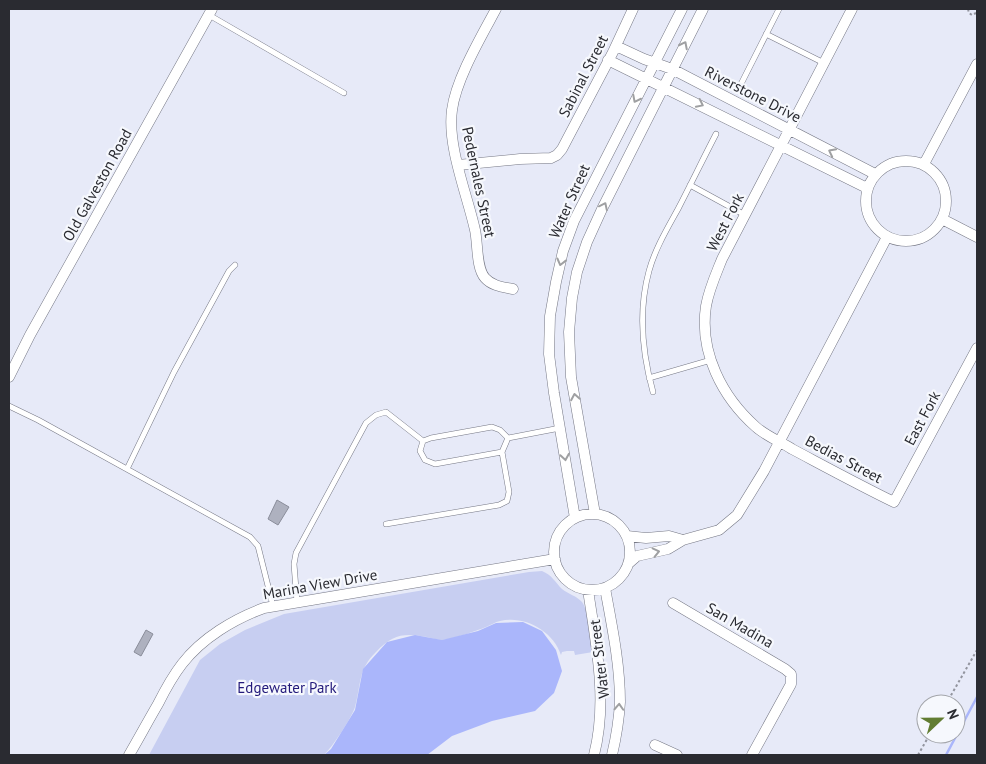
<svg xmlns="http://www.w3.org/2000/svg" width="986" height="764" font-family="'PT Sans',sans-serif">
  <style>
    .green { fill: #c7cef1 }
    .water { fill: #aab6fb }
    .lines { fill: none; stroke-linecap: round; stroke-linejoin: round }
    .stream { stroke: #aab6fb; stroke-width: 2.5 }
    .building { fill: #aeb1bf; stroke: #8a8d9a }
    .service-casing { stroke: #767885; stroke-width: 6 }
    .minor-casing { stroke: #767885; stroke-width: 11 }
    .path { stroke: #92949e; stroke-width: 2; stroke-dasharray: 2.5 2.5; stroke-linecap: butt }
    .service { stroke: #fff; stroke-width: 5 }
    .minor { stroke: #fff; stroke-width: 10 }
    .oneway { stroke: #9fa0a2 }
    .labels { text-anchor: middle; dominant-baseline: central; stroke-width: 4.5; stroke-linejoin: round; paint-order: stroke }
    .street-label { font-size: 15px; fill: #2a2b31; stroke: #f6f8fd }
    .park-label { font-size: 15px; fill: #231a7b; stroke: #f6f8fd }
  </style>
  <rect width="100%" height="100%" fill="#e7eaf8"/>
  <!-- green -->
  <path class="green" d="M542,571C552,575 555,582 562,589C568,594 577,596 582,602C589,611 591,640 593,652L575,655L574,651H567L562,652L561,655C553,631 525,615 500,621C495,622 491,625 486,627C476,631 453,639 442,640C438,640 432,638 427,637C404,633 393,634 376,652C358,669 361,685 355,707C351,719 333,746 324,755H149L200,660L220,644L245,630L284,614L529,572Z"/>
  <!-- water -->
  <path class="water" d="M523,622L542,631L556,650L562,671L554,693L535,711L492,721L452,736L427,755H324L331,749L355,710L363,669L387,642L415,635L442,640L478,631L496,623Z"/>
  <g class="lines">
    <!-- stream -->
    <path class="stream" d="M946,755L977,697"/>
  </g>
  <!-- building -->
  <path class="building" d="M277,500L289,507L278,525L268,519Z
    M146,630L153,634L141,656L134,652Z"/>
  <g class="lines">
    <defs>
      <path id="service" d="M209,15L344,93
        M766,34L824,63
        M740,86L779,9
        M690,185L745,215
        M649,378L711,360
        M653,392C642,352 638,311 649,271C655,249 667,229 678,209C691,184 703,159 716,134
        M9,406L38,420L250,537L258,546L273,606
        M492,427L500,430L508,438L502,452L435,464L425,460L420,451L423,441L431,438Z
        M508,438L560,428
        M127,469L174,372L229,271L235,265
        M386,524L499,505L507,501L509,492L502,452
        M297,602L294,564L296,553L366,423L376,415L386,412L423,441"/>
      <path id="minor" d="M496,9C481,37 456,79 452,110C447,146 467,194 475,230C478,243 476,268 485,278C492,286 503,287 513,289
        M852,9L722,259C716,274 709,289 706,306C699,352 722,397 756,427C766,436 781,442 792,449C826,467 859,485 894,502L977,348
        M616,46L644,59L672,69L875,174
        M608,60L867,188
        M866 201a40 40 0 1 1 80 0a40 40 0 1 1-80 0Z
        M924,164L977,64
        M458,165L520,159L551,158L557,155L562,149L613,52L633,9
        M942,219L977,237
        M9,377L30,335L212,9
        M595,514L571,377L569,332L572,298L577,272L587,242L602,209L703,9
        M554 552a38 38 0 1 1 76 0a38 38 0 1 1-76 0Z
        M575,518L554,393L549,354L550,316L556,282L563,251L574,221L682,9
        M627,536L646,538L669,536L683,540
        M629,563L637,556L668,549L683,540L719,530L737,515L764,471L887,237
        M605,588C612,626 620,664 620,702C619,720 616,738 612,755
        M588,590C596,644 608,701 594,755
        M673,603L785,669L791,674V684L752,755
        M655,745L677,755
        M129,755C139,738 148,721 158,704C165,690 172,677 182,664C202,638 234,619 264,608L555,559"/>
    </defs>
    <!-- service casing -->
    <use href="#service" class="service-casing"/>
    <!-- minor casing -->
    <use href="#minor" class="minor-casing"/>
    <!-- path -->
    <path class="path" d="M968,9L969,13L972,15L976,13L977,9
      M946,704L977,650
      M918,755L930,734"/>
    <!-- service -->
    <use href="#service" class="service"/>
    <!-- minor -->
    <use href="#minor" class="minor"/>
  </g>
  <!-- one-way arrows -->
  <defs><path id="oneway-chevron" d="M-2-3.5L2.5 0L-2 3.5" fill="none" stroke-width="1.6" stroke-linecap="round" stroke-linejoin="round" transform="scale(1.25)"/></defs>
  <g class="oneway">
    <use href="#oneway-chevron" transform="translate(684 45) rotate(-63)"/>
    <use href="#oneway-chevron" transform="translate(636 99) rotate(117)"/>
    <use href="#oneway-chevron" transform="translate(700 104) rotate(26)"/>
    <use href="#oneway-chevron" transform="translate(832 152) rotate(-153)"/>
    <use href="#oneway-chevron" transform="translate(604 206) rotate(-64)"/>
    <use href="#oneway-chevron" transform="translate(561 262) rotate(104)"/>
    <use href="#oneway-chevron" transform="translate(575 397) rotate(-100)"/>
    <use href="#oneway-chevron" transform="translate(565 457) rotate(81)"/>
    <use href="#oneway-chevron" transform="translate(656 552) rotate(-13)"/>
    <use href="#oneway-chevron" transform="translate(619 707) rotate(-87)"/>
  </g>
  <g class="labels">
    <!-- street labels -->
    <g class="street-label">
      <text transform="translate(583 76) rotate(-63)">Sabinal Street</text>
      <text transform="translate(753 94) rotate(27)">Riverstone Drive</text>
      <text transform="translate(479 182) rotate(78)">Pedernales Street</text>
      <text transform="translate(97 185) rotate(-61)">Old Galveston Road</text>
      <text transform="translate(569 201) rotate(-66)">Water Street</text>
      <text transform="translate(725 222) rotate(-63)">West Fork</text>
      <text transform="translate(922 418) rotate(-62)">East Fork</text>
      <text transform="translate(844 459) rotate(28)">Bedias Street</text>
      <text transform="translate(320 584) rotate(-10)">Marina View Drive</text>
      <text transform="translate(740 625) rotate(30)">San Madina</text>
      <text transform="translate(599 659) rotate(-97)">Water Street</text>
    </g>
    <!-- park labels -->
    <g class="park-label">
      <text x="287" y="687">Edgewater Park</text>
    </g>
  </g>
  <!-- border -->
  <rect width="986" height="764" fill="none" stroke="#2a2b31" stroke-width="20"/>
  <!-- north arrow -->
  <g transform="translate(941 719) rotate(68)"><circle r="24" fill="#f6f8fd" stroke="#a4a6ab"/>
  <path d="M0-4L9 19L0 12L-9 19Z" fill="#627d32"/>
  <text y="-8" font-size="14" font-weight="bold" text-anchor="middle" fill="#2a2b31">N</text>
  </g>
</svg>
